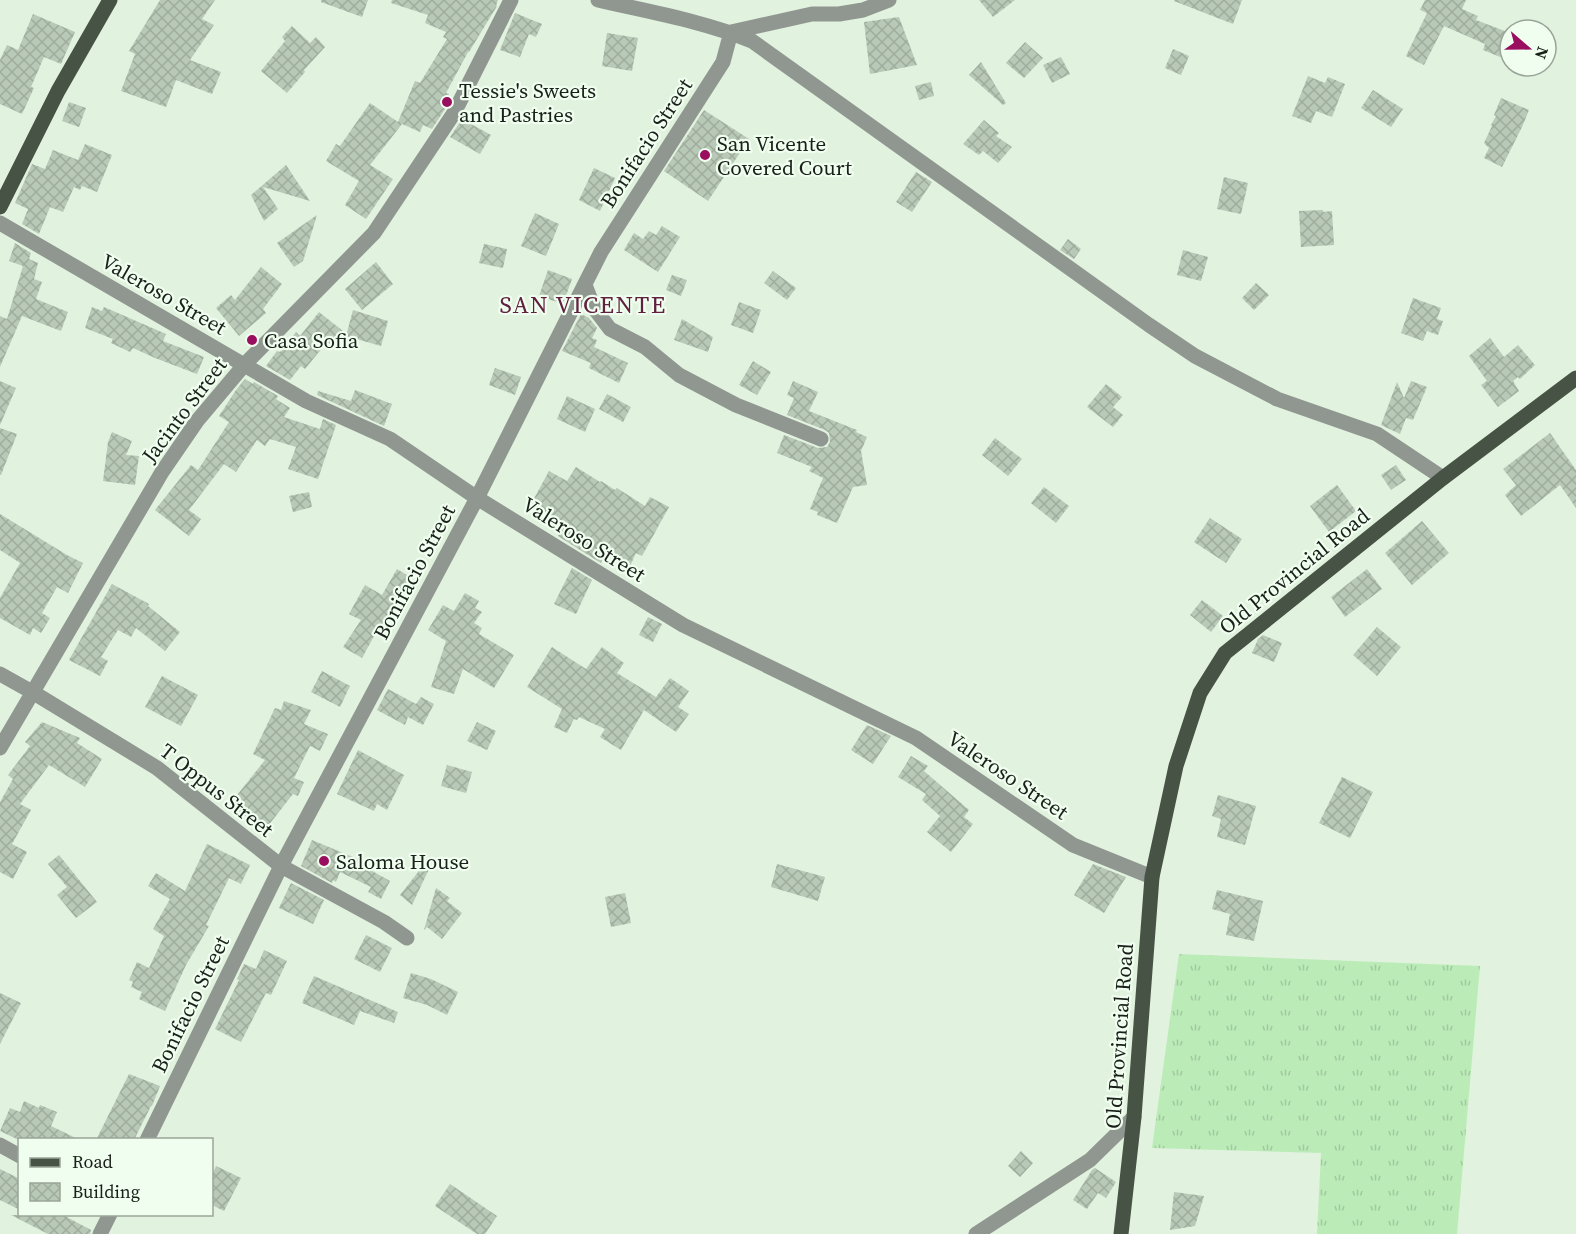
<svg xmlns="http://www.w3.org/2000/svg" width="1576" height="1234" font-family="'Source Serif 4',serif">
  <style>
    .grass { fill: url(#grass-tufts) }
    .building { fill: url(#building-cross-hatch) }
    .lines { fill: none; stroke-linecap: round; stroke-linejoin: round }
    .minor { stroke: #909790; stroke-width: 15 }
    .major { stroke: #465345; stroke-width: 15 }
    .poi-dot { fill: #9a0e5f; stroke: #f0feef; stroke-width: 2 }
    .labels { text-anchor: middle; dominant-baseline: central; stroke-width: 4.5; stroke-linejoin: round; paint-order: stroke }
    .poi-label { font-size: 21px; fill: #191f19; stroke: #f0feef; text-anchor: start }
    .street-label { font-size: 21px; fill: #191f19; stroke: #f0feef }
    .quarter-label { font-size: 24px; letter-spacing: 1.5px; fill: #60203f; stroke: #f0feef }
  </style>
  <defs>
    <pattern id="grass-tufts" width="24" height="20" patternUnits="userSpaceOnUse" patternTransform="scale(1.5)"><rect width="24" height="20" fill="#bbecb8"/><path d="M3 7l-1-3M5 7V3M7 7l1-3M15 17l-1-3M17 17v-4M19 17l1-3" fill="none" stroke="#a0ca9e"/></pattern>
    <pattern id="building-cross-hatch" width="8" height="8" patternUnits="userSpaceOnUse" patternTransform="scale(1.5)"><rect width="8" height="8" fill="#b9c9b7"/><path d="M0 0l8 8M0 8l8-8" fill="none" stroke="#9eac9d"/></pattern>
  </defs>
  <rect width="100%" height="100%" fill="#e1f2df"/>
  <!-- grass -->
  <path class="grass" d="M1179,954L1480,966L1457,1234H1317L1321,1153L1152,1148Z"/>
  <!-- building -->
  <path class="building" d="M160,0H215L202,19L214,25L190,60L221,72L212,94L176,80L166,107L121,91L135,54L129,51Z
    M321,0H368L362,17L321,2Z
    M392,0H498L496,6H497L469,52H468L446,93L449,94L445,109L432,129L423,125L420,132L402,124L370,165L393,179L366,219L345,205L359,181L326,161L336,144L340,146L370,103L398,122L415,81L420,83L447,39L443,37L446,32L425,23L428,15L391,3Z
    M979,0H1015L993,17Z
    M1175,0H1242L1233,24L1174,1Z
    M1425,0H1466L1462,9L1478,16L1476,20L1510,33V61L1483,50L1485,44L1444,26L1424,65L1406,56L1427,13L1420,10Z
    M515,13L542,24L536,37L529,34L520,57L500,50Z
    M33,14L75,32L61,64L44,57L31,87L34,88L22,114L0,104V60L7,45L18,50Z
    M899,17L917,65L870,74L864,22Z
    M292,26L310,43L316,37L325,47L304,70L305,72L287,93L261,71L285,41L282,37Z
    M607,33L638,38L632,71L602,66Z
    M1025,42L1043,58L1024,78L1006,63Z
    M1173,49L1189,56L1181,75L1165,68Z
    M1061,57L1070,74L1052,83L1043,65Z
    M981,62L1006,103L1003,105L969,75Z
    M1308,76L1325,83L1328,77L1345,84L1332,117L1316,111L1311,123L1292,116Z
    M931,82L934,96L919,100L915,86Z
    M1373,90L1403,109L1391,127L1361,108Z
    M1501,98L1529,110L1522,127L1502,167L1484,158L1489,148L1484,143L1492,126L1491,125L1496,116L1494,115Z
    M69,102L86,108L79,127L62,121Z
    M704,110L749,139L708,201L664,171Z
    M462,119L491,135L480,154L450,137Z
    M984,120L999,133L996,136L1012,147L998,163L983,151L979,155L963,144Z
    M85,144L112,155L97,192L82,186L80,190L74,187L63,212L50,207L39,234L22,224L28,209L15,203L32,164L45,169L53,150L78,160Z
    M286,165L310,201L263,187L278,209L264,221L251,195Z
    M594,168L615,178L600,211L579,200Z
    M916,172L932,182L912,212L896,202Z
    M1224,177L1248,183L1241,214L1217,209Z
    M1323,210V212L1332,211L1334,245L1301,247L1299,211Z
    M535,213L559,224L546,256L521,246Z
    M317,215L303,261L294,267L277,243Z
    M662,226L680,237L658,272L624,250L634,233L643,239L649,231L656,235Z
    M1068,239L1081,249L1074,259L1060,250Z
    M15,243L31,253L29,259L38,263L34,279L42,282L36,299L68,312L61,331L22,316L0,367V316L7,319L23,266L9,261Z
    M484,244L507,249L503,268L479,263Z
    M1183,250L1208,257L1201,281L1177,275Z
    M376,262L393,284L362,310L345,289Z
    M261,267L282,284L263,309L266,313L239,336L216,308L231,295L235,300Z
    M548,270L572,279L563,304L539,296Z
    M773,271L796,288L787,300L764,283Z
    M672,275L687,280L681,296L666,290Z
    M1256,283L1269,295L1254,310L1242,298Z
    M1413,298L1441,308L1437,319L1443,321L1438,335L1427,331L1423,341L1401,333Z
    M739,302L761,310L753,333L731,325Z
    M92,307L102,311L104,307L166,334L163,341L204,357L197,374L155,358L133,348L130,352L111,343L113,339L85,328Z
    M353,310L388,321L381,346L346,336Z
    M319,312L343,331L331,345L327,342L305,369L301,366L290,380L266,366L277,351L280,352L296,332L300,336Z
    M581,314L589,318L597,328L592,338L597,340L594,347L628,363L619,383L589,368L591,363L562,351Z
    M682,319L713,337L708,352L674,340Z
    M1490,338L1504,357L1518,345L1535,365L1520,379L1518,377L1513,381L1519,391L1498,407L1481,385L1487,381L1469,356Z
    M753,361L771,372L757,395L739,385Z
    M495,368L521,377L515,395L489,385Z
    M245,379L253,384L254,382L278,396L276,399L290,408L284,417L320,429L323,419L336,425L318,479L288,469L296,447L270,439L265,446L257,440L236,472L224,464L189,510L201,519L189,536L155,510L191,465L198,470L229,422L219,416L236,390Z
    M0,381L16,388L0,425Z
    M793,381L818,392L809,411L857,430L856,432L867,437L861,451L867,485L853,487L837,523L817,515L818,512L810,509L823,478L809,471L812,467L777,453L784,435L818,448L827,447L830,442L829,433L825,430L787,415L794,398L787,395Z
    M1411,381L1427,387L1413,420L1406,418L1400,434L1381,425L1397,382L1404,398Z
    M1106,384L1122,397L1113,407L1123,415L1113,427L1087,407Z
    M355,390L392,404L384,426L317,395L318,391L351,401Z
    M607,394L631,407L623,422L599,409Z
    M567,396L595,409L585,432L557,419Z
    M0,428L17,434L1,475H0Z
    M112,432L132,441L126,455L139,456L135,485L103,481L108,442Z
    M1550,433L1576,470V508L1560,485L1521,516L1505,495L1516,485L1503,469Z
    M995,438L1022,459L1008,476L982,455Z
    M1396,465L1406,480L1391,490L1381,475Z
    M576,467L600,482L601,481L615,490L617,488L645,506L650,497L669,507L642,556L636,553L630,566L605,554L601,563L580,550L558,536L566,523L531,504L549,471L567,481Z
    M1337,485L1356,511L1329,532L1310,506Z
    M1044,487L1069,506L1056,523L1031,503Z
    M309,492L312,507L293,512L289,496Z
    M0,514L67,555L83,563L68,593L57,587L42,613L50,618L41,633L33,628L30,635L0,618V598L20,563L0,550Z
    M1210,518L1242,539L1226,563L1194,542Z
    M1422,521L1449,553L1412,585L1385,553Z
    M572,568L592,580L576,614L554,604Z
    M397,569L410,577L381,631L378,629L362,658L343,647L361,620L349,614L365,585L382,595Z
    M1367,569L1382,589L1345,617L1331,597Z
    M112,584L149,604L148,606L180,632L165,651L136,628L131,637L118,630L101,657L108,661L100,676L69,660Z
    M465,593L479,601L475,608L482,612L474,623L482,628L479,634L514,655L494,688L463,669L454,694L431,687L446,641L428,630L443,605L454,611Z
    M1202,600L1223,616L1211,632L1190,615Z
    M648,617L662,624L653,642L639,635Z
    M1377,627L1401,647L1377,676L1353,655Z
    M1263,635L1282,643L1274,662L1252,653L1258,639Z
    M552,647L586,669L602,647L624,663L617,673L656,697L670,678L689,691L678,707L689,714L676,732L644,710L621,750L600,737L605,729L579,717L577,720L574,719L567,733L554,727L562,709L527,687Z
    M322,671L350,686L340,707L311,692Z
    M162,676L198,695L181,726L145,707Z
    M388,689L416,704L421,697L434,704L423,725L408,717L405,725L377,710Z
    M284,701L311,710L304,724L328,734L320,751L310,746L294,778L304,782L298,796L293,794L264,831L230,804L265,760L253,754L275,708L281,710Z
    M42,722L80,738L77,743L102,759L85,787L49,765L20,804L31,810L12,844L27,852L13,879L0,872V802L13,779L8,775L30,746L25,742Z
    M477,722L496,731L487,750L467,741Z
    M867,725L891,736L873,764L851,750Z
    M358,750L404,775L387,810L377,804L374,811L337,794Z
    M911,756L928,766L924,771L969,810L964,817L973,824L951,852L927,832L940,816L922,800L926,794L898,777Z
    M447,765L472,772L466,793L441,786Z
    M1342,777L1373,792L1350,838L1319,823Z
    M1218,795L1256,806L1245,845L1217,837L1221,819L1212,816Z
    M312,840L360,860L358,863L390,881L381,899L368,892L371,887L340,872L336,882L333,880L332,883L301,866Z
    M207,844L250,865L241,884L229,878L206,925L209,926L186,965L165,1011L139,999L142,992L131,987L133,982L129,980L137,962L149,968L164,936L153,929L170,899L148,886L156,873L185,891Z
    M59,855L97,902L76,918L57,895L67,887L48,864Z
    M426,862L431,865L412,905L400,895Z
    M777,864L825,877L818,901L771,887Z
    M1093,864L1126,877L1104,913L1074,895Z
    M291,883L324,900L313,924L279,908Z
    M436,888L450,898L447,901L462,913L442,939L427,927L424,930Z
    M1217,890L1263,901L1254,941L1226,935L1230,914L1212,909Z
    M625,893L631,923L611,927L605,897Z
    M366,935L392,948L380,972L354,959Z
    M264,950L287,961L271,995L266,993L241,1042L215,1029L239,980L237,979L244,964L256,969Z
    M411,973L431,979L458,992L447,1015L427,1005L403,998Z
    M314,976L398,1012L394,1023L360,1011L354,1025L302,1003Z
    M0,993L21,1003L0,1044Z
    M129,1074L160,1086L152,1106H151L134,1140H96Z
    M24,1101L39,1108L40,1105L57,1112L51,1126L80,1140H19L0,1131L10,1108L20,1112Z
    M1021,1151L1033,1163L1020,1177L1008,1166Z
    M216,1166L241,1178L224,1211L212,1205V1175Z
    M1095,1168L1116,1182L1106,1198L1098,1193L1087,1209L1073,1200L1092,1170Z
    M0,1169L20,1179V1210L0,1200Z
    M450,1184L497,1216L485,1234H477L435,1206Z
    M1174,1192L1204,1196L1195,1226L1170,1230Z
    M11,1215H63L91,1230L90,1234H48Z"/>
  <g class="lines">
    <!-- minor -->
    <path class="minor" d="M598,0C650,12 703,21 752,41L1149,325L1195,356L1277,399L1377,434L1443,478
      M731,32L812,14H839L863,10L889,0
      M0,223L306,401L390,439L477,498L683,625L916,738L1073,845L1152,877
      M585,285L594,308L610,329L645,347L679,375L736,405L821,439
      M0,674L34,693L157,768L281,866L384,922L407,938
      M0,748L162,472L197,421L245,364L374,233L454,113L511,0
      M147,1140L281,866L477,498L601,252L723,62L731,32
      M0,1145L20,1156
      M100,1234L110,1214
      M976,1234L1090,1160L1134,1117"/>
    <!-- major -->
    <path class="major" d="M0,207L58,91L110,0
      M1121,1234L1134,1117L1152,877L1176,766L1200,693L1225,653L1443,478L1576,378"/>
  </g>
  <!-- markers -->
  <g class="poi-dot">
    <circle cx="447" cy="102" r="6"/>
    <circle cx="705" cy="155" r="6"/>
    <circle cx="252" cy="340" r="6"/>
    <circle cx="324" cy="861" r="6"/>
  </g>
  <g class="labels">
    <!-- poi labels -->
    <g class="poi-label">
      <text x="459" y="90">Tessie's Sweets<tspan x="459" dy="24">and Pastries</tspan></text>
      <text x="717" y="143">San Vicente<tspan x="717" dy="24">Covered Court</tspan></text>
      <text x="264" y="340">Casa Sofia</text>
      <text x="336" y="861">Saloma House</text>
    </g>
    <!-- street labels -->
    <g class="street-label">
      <text transform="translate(646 143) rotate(-57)">Bonifacio Street</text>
      <text transform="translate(164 294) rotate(30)">Valeroso Street</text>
      <text transform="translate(184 410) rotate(-53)">Jacinto Street</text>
      <text transform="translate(584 539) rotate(32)">Valeroso Street</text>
      <text transform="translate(1294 571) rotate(-39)">Old Provincial Road</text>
      <text transform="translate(414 572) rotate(-62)">Bonifacio Street</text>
      <text transform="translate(1008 775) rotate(34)">Valeroso Street</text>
      <text transform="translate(217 790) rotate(38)">T Oppus Street</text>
      <text transform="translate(190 1004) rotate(-64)">Bonifacio Street</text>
      <text transform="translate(1119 1036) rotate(-86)">Old Provincial Road</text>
    </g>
    <!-- quarter labels -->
    <g class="quarter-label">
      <text x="583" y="304">SAN VICENTE</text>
    </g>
  </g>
  <!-- legend -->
  <rect x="18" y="1138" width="195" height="78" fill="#f0feef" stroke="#9aa599" stroke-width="1.5"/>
  <rect x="30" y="1158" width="30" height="9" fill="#465345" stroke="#9aa599" stroke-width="1.5"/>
  <text x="72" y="1168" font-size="18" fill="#191f19">Road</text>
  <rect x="30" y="1183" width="30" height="18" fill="url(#building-cross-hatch)" stroke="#9aa599" stroke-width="1.5"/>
  <text x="72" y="1198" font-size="18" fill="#191f19">Building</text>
  <!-- north arrow -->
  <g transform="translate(1528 48) rotate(110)"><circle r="28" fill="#f0feef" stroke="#9aa599" stroke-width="1.5"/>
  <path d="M0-4.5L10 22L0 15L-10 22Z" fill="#9a0e5f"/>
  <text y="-9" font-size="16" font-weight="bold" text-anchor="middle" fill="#191f19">N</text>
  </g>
</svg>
